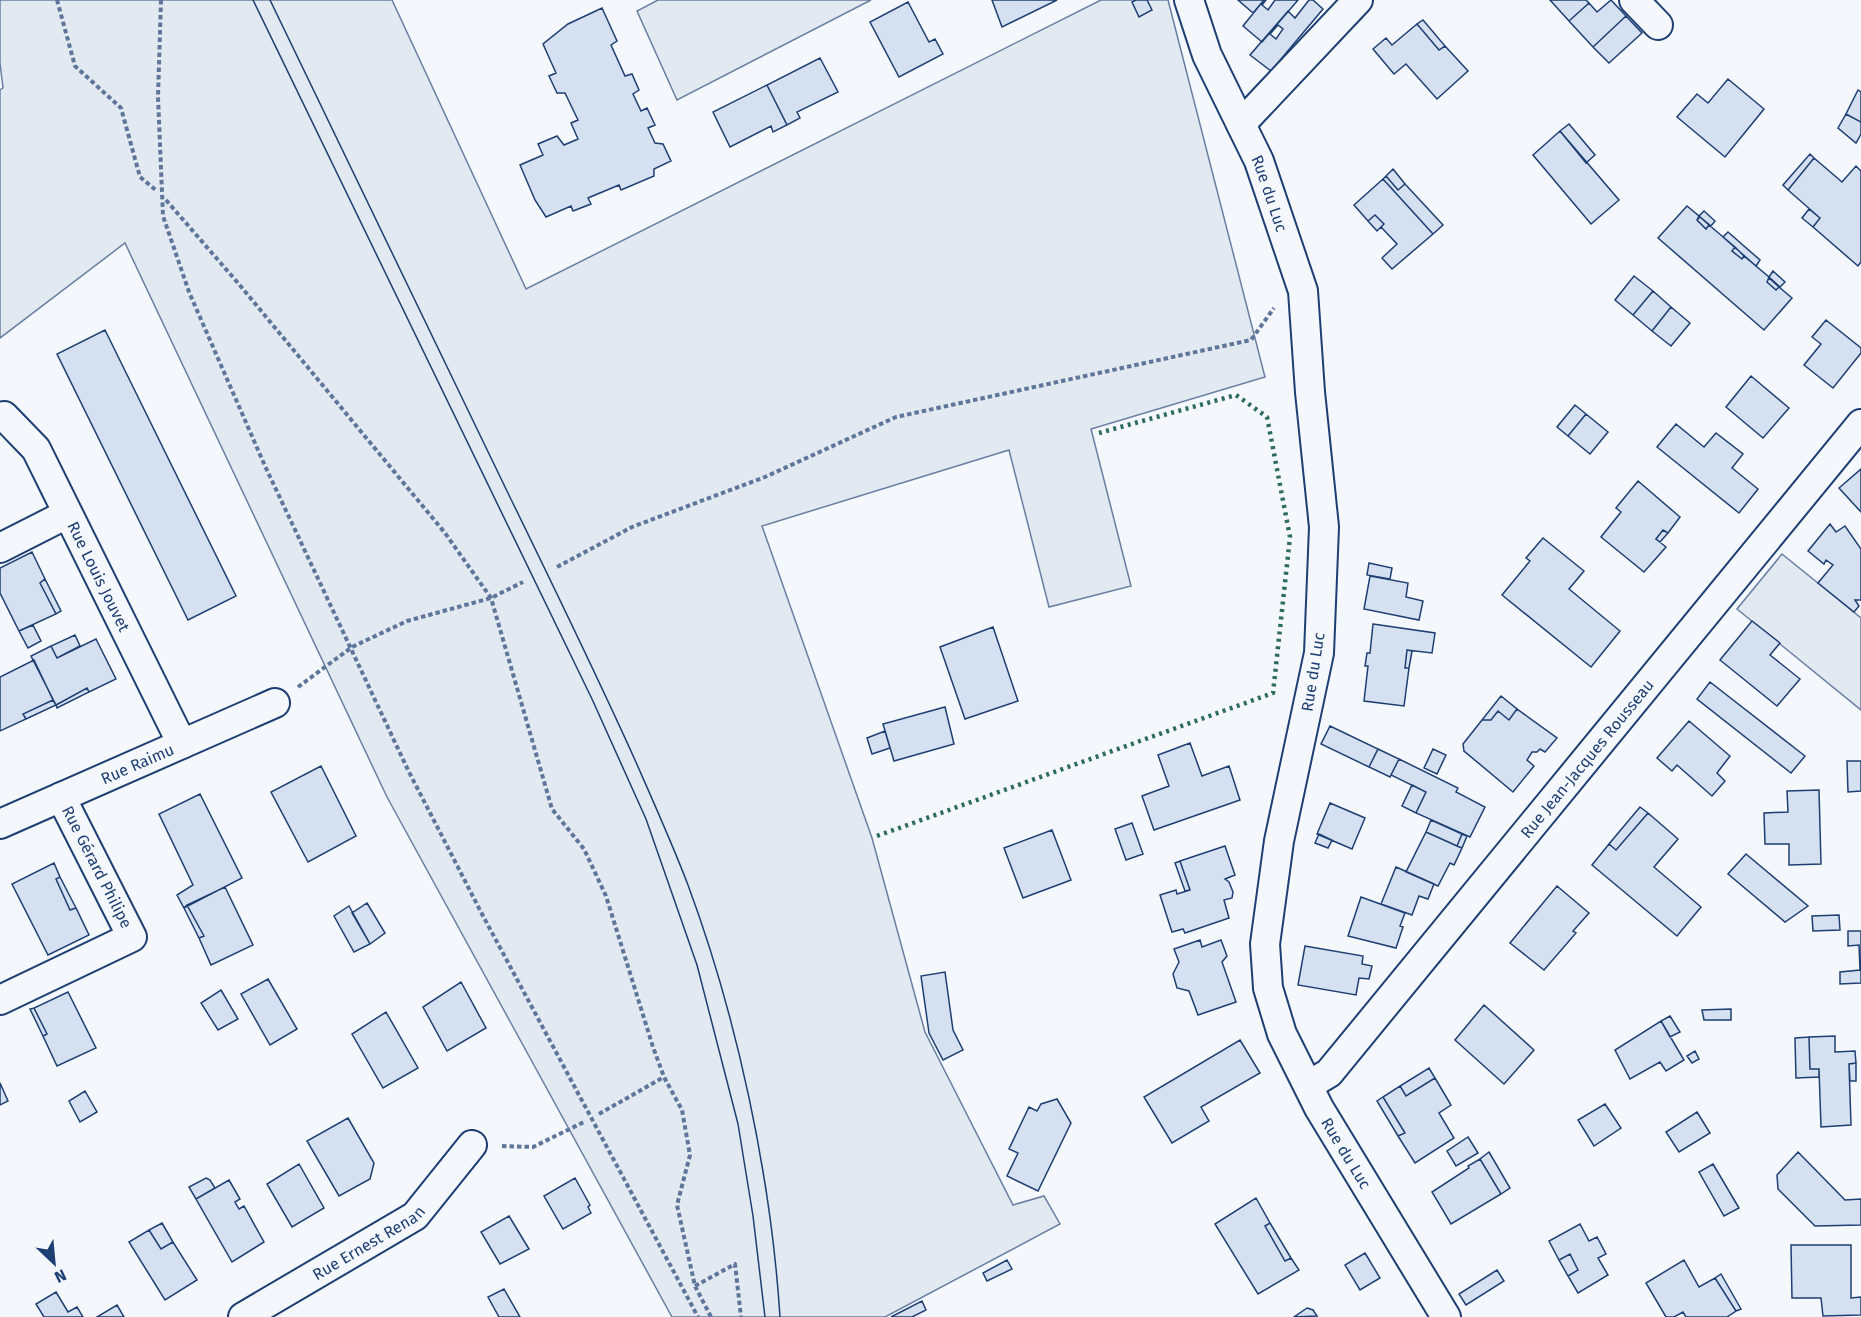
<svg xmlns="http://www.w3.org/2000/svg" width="1861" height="1317" font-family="'Fira Sans',sans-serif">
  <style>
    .green { fill: #e3e9f0; stroke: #687fa3; stroke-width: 1.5 }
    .building { fill: #d5e0f0; stroke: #1d3f73; stroke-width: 1.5; fill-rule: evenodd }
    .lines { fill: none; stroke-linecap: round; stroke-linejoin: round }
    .minor-casing { stroke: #1d3f73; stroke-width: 32 }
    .path { stroke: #5e769c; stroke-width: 4; stroke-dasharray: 4.5 3; stroke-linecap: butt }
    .minor { stroke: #f4f7fb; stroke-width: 28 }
    .tram { stroke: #1d3f73; stroke-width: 1.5 }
    .hedge { stroke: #2c6c60; stroke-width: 4.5; stroke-dasharray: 3 4.5; stroke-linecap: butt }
    .labels { text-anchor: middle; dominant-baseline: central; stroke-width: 4.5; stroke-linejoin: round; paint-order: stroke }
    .street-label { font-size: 16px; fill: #1d3f73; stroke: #f4f7fb }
  </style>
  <rect width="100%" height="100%" fill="#f4f7fb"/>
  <!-- green -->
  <path class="green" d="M0,0H392L526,289L1101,0H1168L1265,377L1091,429L1131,586L1049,607L1009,450L762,526L872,838L925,1032L1013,1205L1044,1196L1060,1224L885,1317H672L387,797L125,243L0,338V90L3,88L0,63Z
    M658,0H871L677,100L637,11Z
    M1782,554L1861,618V710L1737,609Z"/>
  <!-- building -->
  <path class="building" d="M992,0H1057L1002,27Z
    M1136,0H1147L1152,10L1139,17L1132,2Z
    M1238,0H1264L1253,13Z
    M1264,0H1266L1262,5L1268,10L1275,0H1298L1262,42L1243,26Z
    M1309,0H1313L1323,9L1271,71L1250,55L1288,11L1295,18ZM1278,25L1283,29L1276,39L1270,34Z
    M1550,0H1586L1589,3L1569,21Z
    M1611,0L1626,16L1593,47L1569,21L1589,3L1597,12Z
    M908,2L929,42L935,39L943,54L899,77L870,22Z
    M602,8L617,41L611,45L625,76L632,74L639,90L633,94L641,111L647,108L655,125L648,128L655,143L663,144L671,161L654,169V176L621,190L619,185L588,198L591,204L573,211L571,206L546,217L535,200L520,165L543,155L538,144L557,136L564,145L578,139L571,123L578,120L565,93H557L549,76L556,73L543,44L568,24Z
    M1626,16L1642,33L1609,63L1593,47Z
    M1423,20L1445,46L1439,50L1417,24Z
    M1417,24L1439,50L1445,46L1468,71L1437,99L1406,64L1394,74L1373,49L1386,38L1392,45Z
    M820,58L838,92L797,112L800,118L787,125L767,85Z
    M1728,79L1764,109L1725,157L1677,117L1697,94L1708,103Z
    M767,85L787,125L773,132L771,126L730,147L713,112Z
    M1858,90L1861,92V122L1846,114Z
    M1846,114L1861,122V134L1856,143L1838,128Z
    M1569,124L1595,155L1586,163L1560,131Z
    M1560,131L1619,200L1591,224L1533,155Z
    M1810,154L1814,158L1788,190L1783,185Z
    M1814,158L1842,182L1856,166L1861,171V262L1858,266L1813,227L1820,218L1788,190Z
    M1393,169L1405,184L1398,190L1386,176Z
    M1386,176L1398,190L1405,184L1443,225L1433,234L1383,179Z
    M1383,179L1433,234L1392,269L1382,258L1397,244L1381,227L1384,224L1375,215L1368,221L1354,205Z
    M1687,206L1699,216L1697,220L1706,229L1709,225L1735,247L1732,251L1742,259L1744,256L1769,277L1767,282L1776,290L1779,287L1792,298L1764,330L1658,238Z
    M1809,209L1820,218L1813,227L1802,218Z
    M1704,211L1715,221L1711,226L1699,216Z
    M1375,215L1384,224L1377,231L1368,221Z
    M1700,217L1709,225L1706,229L1697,220Z
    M1728,232L1760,260L1756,266L1723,237Z
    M1735,247L1744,256L1742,259L1732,251Z
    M1773,271L1785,282L1780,287L1769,277Z
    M1634,276L1653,291L1633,315L1615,300Z
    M1769,278L1779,287L1776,290L1767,282Z
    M1653,291L1671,307L1652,331L1633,315Z
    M1671,307L1690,323L1671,346L1652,331Z
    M1826,320L1861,348V353L1833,388L1804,365L1821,344L1812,337Z
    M105,330L236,596L188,620L57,354Z
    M1751,376L1789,408L1763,438L1726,407Z
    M1575,405L1586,414L1568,436L1557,427Z
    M1586,414L1608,432L1590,454L1568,436Z
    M1676,424L1704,447L1716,433L1743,454L1732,468L1758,489L1739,513L1657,447Z
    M1861,469V512L1839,488Z
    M1638,481L1680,517L1668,533L1663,530L1656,539L1666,547L1644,572L1601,537L1621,512L1616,508Z
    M1830,524L1836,532L1845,526L1861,549V600H1855L1859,606L1854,612L1818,583L1833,565L1826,560L1824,564L1808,551Z
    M1663,530L1668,533L1660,542L1656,539Z
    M1543,538L1584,571L1569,589L1620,631L1591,667L1502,595L1530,561L1526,558Z
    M32,552L45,579L40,583L56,614L19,631L0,593V568Z
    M1369,563L1392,568L1390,579L1367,575Z
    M1370,576L1408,583L1406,597L1423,601L1419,620L1364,609Z
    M45,579L61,611L56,614L40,583Z
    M1752,621L1780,643L1770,655L1800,679L1777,706L1720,660Z
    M1373,624L1435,633L1432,653L1407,650L1405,668H1409L1404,706L1364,701L1368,666H1365L1367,653H1370Z
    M33,625L41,641L28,648L19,631Z
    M993,627L1018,701L965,719L940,647Z
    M75,635L80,646L57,658L51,646Z
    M96,639L116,679L89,692L87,688L56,705L31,656L51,646L57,658Z
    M1407,650L1412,651L1409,668H1405Z
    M34,660L53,700L23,714L26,719L0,731V677Z
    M1710,682L1805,756L1791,773L1697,699Z
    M87,688L89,692L57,708L56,705Z
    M1501,696L1517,709L1509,720L1498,711L1491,720H1482Z
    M53,700L56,705L26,719L23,714Z
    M945,707L954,744L894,761L883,724Z
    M1517,709L1557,738L1545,752L1540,749L1537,752H1532L1527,760L1534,766L1513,792L1464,751L1463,744L1482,720H1491L1498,711L1509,720Z
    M1689,721L1730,756L1717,773L1725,781L1712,796L1677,765L1672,771L1657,758Z
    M1330,726L1378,749L1369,767L1321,744Z
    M885,731L890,748L872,754L867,738Z
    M1190,743L1202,776L1229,766L1240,800L1154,830L1142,796L1169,786L1158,755Z
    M1378,749L1399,759L1390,777L1369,767Z
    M1433,749L1446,755L1437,774L1424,768Z
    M1399,759L1458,788L1456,792L1485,807L1470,837L1416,813L1426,792L1391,775Z
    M1847,761H1861V791L1848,792Z
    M321,766L356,836L308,862L271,792Z
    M1412,785L1426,792L1416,813L1402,806Z
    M1819,790L1821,864L1789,865V844H1765L1764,813L1788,812L1787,791Z
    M200,794L242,878L184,908L177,895L193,885L159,814Z
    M1330,803L1365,818L1352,849L1317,834Z
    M1640,807L1648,813L1616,850L1609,844Z
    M1648,813L1678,839L1654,867L1701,907L1677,936L1592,865L1609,844L1616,850Z
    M1431,820L1462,834L1457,846L1426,832Z
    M1132,823L1143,854L1126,860L1115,829Z
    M1052,830L1071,880L1023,898L1004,848Z
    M1426,832L1462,848L1454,865L1450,863L1438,886L1406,872Z
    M1319,834L1332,840L1328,848L1315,843Z
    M1462,834L1467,836L1462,848L1457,846Z
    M1225,846L1235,875L1225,879L1229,882L1233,892L1232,898L1224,900L1229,918L1185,933L1183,929L1172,932L1160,895L1176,890L1177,894L1190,890L1180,861Z
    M1746,854L1808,906L1785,922L1728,874Z
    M1180,861L1190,890L1185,891L1175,863Z
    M54,863L60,877L56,879L70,910L76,908L89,935L48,955L12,884Z
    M1396,867L1434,884L1428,899L1419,896L1412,915L1381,904Z
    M60,877L76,908L70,910L56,879Z
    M1557,886L1589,913L1573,931L1576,933L1544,970L1510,943Z
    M225,887L253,945L211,965L199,938L204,936L187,905Z
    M1361,897L1405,913L1400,926L1403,927L1396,948L1348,936Z
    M367,903L385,933L370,944L352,913Z
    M187,905L204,936L199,938L184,908Z
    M349,906L370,944L354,952L334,916Z
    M1839,915L1840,930L1813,931L1812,916Z
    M1848,931H1861V983L1840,984V972L1860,970L1859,945L1848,946Z
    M1200,940L1202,947L1221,940L1227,956L1222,962L1236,1002L1198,1015L1189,991L1177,988L1173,974L1179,962L1174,949Z
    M1305,946L1363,956L1362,964L1372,966L1369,979L1359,978L1356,995L1298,985Z
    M945,972L953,1030L963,1050L943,1060L929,1033L921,976Z
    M268,979L297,1029L270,1045L241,994Z
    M461,982L486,1028L447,1051L423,1007Z
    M221,990L238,1019L218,1030L201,1003Z
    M68,992L96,1048L57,1066L43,1036L47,1034L34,1008Z
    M1484,1005L1534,1050L1504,1084L1455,1040Z
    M34,1008L47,1034L43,1036L30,1009Z
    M1731,1009V1020H1704L1702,1010Z
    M386,1012L418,1068L383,1088L352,1034Z
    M1670,1016L1680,1032L1670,1037L1661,1021Z
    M1661,1021L1684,1060L1666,1071L1660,1062L1630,1079L1615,1050Z
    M1835,1036V1052L1855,1051L1856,1063L1849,1064L1851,1125L1821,1127L1819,1069H1810L1809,1037Z
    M1809,1037L1810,1069H1819V1077L1796,1078L1795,1038Z
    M1240,1040L1260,1073L1201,1107L1209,1121L1172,1143L1144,1097Z
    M1695,1051L1699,1059L1692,1063L1687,1056Z
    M1856,1063V1081H1850L1849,1064Z
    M1429,1068L1435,1078L1406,1096L1400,1086Z
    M1435,1078L1451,1105L1439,1113L1454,1138L1415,1163L1398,1136L1405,1133L1383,1097L1400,1086L1406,1096Z
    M0,1083L8,1101L0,1105Z
    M85,1091L97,1112L80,1122L69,1101Z
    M1383,1097L1405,1133L1398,1136L1377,1101Z
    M1057,1099L1071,1123L1038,1191L1007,1176L1018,1153L1009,1149L1029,1107L1037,1111L1041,1104Z
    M1605,1104L1621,1128L1594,1146L1578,1120Z
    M1697,1112L1710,1133L1679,1152L1666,1132Z
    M348,1118L374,1163L370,1179L339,1196L307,1141Z
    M1468,1137L1478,1153L1456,1166L1447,1151Z
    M1489,1152L1510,1188L1501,1194L1480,1159Z
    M1798,1152L1845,1200L1861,1199V1225L1815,1226L1778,1189L1777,1175Z
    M1480,1159L1501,1194L1451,1224L1432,1192L1469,1168L1468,1166Z
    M299,1164L324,1208L292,1227L267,1184Z
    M1713,1164L1739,1208L1724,1216L1699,1172Z
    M206,1178L210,1180L215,1188L196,1199L189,1187Z
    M575,1178L590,1205L588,1207L591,1213L563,1229L544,1196Z
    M229,1180L240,1199L235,1202L239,1209L244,1206L264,1242L232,1262L196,1199Z
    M1256,1198L1270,1223L1265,1226L1285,1261L1291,1258L1299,1270L1258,1294L1215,1224Z
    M509,1216L529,1249L500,1264L481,1232Z
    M162,1223L173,1242L161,1249L149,1230Z
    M1270,1223L1291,1258L1285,1261L1265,1226Z
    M1580,1224L1589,1241L1597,1237L1606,1254L1598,1258L1608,1275L1578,1293L1568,1276L1578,1270L1570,1254L1559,1260L1549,1241Z
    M149,1230L161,1249L173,1242L197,1280L165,1300L129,1242Z
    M1791,1245H1851V1298L1861,1297V1315L1823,1316L1821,1298H1792Z
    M1365,1253L1380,1278L1360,1290L1345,1265Z
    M1570,1254L1578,1270L1568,1276L1559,1260Z
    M1007,1260L1012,1269L987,1281L983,1273Z
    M1684,1260L1699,1287L1715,1278L1736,1311L1727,1317H1686L1683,1312L1674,1317H1666L1646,1283Z
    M1497,1270L1504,1281L1466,1305L1459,1294Z
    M1721,1274L1741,1309L1736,1311L1715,1278Z
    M504,1289L520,1317H499L488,1297Z
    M56,1292L68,1312L77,1307L83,1317H44L36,1304Z
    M922,1301L926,1310L912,1317H891Z
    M117,1305L124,1317H97Z
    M1307,1308L1313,1310L1317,1316L1294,1317Z"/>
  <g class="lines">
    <defs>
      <g id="minor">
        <path id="s1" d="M1189,0L1207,55L1259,161L1303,291L1310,392L1324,527L1319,653L1279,841L1265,944L1268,988L1282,1034L1319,1108L1446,1317"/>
        <path d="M1634,0L1658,25"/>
        <path d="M1241,124L1358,0"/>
        <path id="s2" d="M4,416L36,449L182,744"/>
        <path d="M0,548L67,514"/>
        <path id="s3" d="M0,824L275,703"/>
        <path d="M0,1000L132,937L61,797"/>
        <path id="s4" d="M1309,1085L1329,1073L1861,424"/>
        <path id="s5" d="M243,1317L415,1216L472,1145"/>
      </g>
    </defs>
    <!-- minor casing -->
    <use href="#minor" class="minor-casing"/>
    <!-- path -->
    <path class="path" d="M57,0L75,66L121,108L140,177L157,191
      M161,0L158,97L163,216L189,292L265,466L408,770L482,914L698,1317
      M166,200L238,283L445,533L491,598L552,809L584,849L606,896L653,1047L664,1077L682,1110L690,1155L677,1205L695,1286L711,1317
      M557,567L632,527L765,477L896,417L1251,340L1274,308
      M298,687L352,647L407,621L491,598L523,582
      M599,1114L664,1077
      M502,1146L533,1147L586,1121
      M695,1286L735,1264L741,1317"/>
    <!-- minor -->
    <use href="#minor" class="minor"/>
    <!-- tram -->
    <path class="tram" d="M253,0L592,699L646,819L697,965L738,1124L753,1216L765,1317
      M270,0C348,163 427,326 506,489C550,579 594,669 635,760C653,801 672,843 688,885C737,1017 771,1176 780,1317"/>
    <!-- hedge -->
    <path class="hedge" d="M877,836L1273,693L1290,537L1267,417L1236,395L1099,433"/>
  </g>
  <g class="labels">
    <!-- street labels -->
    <g class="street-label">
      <text stroke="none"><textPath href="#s1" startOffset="210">Rue du Luc</textPath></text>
      <text stroke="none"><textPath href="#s2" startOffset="188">Rue Louis Jouvet</textPath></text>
      <text transform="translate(1313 672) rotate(-81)">Rue du Luc</text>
      <text stroke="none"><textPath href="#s4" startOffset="430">Rue Jean-Jacques Rousseau</textPath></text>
      <text stroke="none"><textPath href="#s3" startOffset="150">Rue Raimu</textPath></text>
      <text transform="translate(97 867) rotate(63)">Rue Gérard Philipe</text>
      <text stroke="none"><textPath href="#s1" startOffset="1200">Rue du Luc</textPath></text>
      <text stroke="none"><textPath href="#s5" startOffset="146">Rue Ernest Renan</textPath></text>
    </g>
  </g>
  <!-- north arrow -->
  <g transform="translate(54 1263) rotate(154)" stroke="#f4f7fb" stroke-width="4.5" paint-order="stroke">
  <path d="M0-4.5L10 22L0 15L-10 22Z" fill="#1d3f73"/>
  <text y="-9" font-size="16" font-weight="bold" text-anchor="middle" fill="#1d3f73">N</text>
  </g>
</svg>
